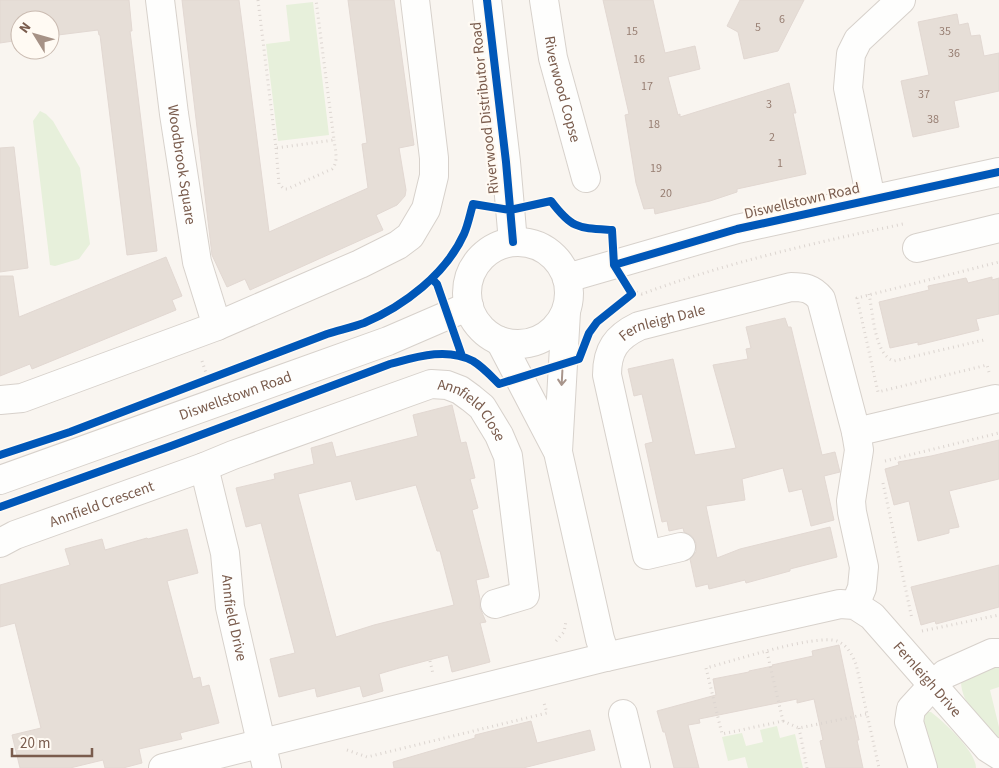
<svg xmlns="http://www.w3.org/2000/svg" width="999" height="768" font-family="'Source Sans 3',sans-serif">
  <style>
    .green { fill: #e7f0db }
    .building { fill: #e6ded7; stroke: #e2d8d2; fill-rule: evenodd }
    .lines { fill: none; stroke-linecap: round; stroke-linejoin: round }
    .minor-casing { stroke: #d7d1cb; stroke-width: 30 }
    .path { stroke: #dcd5d0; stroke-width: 3; stroke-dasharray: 1 4; stroke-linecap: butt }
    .minor { stroke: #fefefd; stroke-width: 28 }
    .cycleway-casing { stroke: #fffaf3; stroke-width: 11 }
    .cycleway { stroke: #0057b8; stroke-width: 8 }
    .oneway { stroke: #a8958b }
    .labels { text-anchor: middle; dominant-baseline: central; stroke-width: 4.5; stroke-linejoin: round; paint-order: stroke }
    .number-label { font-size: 12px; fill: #977e72 }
    .street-label { font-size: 15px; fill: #7a5c4d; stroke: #fffaf3 }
  </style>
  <rect width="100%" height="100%" fill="#f9f5f0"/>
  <!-- green -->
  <path class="green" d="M313,2L329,135L278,141L266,44L290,41L286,5Z
    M40,111L46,114L53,121L80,168L90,244L79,259L55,266L50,265L33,121Z
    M995,666L999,667V687L990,690L999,727V740C984,723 961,705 961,681Z
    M924,712H931C944,722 976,751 976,768H934L920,717Z
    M777,726L780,738L795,734L803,768H748L745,757L728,761L722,737L742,733L746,746L763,742L760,730Z"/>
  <!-- building -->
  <path class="building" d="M0,0H129L132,31H130L157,251L127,255L100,35H99L98,30L50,36V20H20V40L0,43Z
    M182,0H239L269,232L368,188L362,144L367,143L348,0H394L414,145L399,148L406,190L405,196L397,205L376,215L383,230L250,290L245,279L227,287L212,255Z
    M603,0H653L665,53L695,46L700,69L668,77L678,115L680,114V117L789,83L796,113H793L806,174L737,189V192L710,201L655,214L654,208L644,209L636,183L625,115L629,114Z
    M740,0H804L778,51L744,59L738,32L727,26Z
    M957,14L959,25L968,23L971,36L980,35L984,56L999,53V91L954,101L959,127L913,137L901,81L929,75L918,22Z
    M14,147L28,268L0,272V148Z
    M166,257L182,296L172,300L176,310L32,369L30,364L0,376V276H13L19,317Z
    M992,277V280L999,278V314L976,319L979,330L918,345V342L890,348L879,302L929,290L928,286L966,278L968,283Z
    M785,318L788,327H791L822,455L835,452L840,472L824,476L834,520L811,526L802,489L789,492L783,468L742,479L745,500L706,506L717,558L740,549L830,527L837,557L790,569V571L746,583L745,580L709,589L708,584L696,587L690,559L696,552V543L692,536L684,532L683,528L669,531L667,521L662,522L645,444L653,442L642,394L634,396L628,369L673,359L695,455L736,448L713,365L748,359L746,349L751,348L746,327Z
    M452,405L461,443L466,442L475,478L470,479L478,508L472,510L489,577L476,580L480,599V608L486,622L480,623L490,662L452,672L448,655L399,668L379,674L383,691L363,697L360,686L317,697L315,688L279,697L270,659L295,653L261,523L246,527L236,488L275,479L274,474L314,464L311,448L332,442L336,457L418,436L413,415ZM351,481L356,500L416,485L437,551H440L454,605L374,625L336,637L298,494Z
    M999,440V479L949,491L959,527L949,529V533L918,541L909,501L894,505L885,469L899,465L898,462L931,456Z
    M187,529L198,573L167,581L193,679L200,677L202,687L209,685L219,723L180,733L182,739L139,749L142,763L123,768H105L103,760L70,768H20L12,735L41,728L15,623L0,627V585L70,565L65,549L102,539L105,550L147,538L148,539Z
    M999,565V607L936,624L935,621L921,625L911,587Z
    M839,645L859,740H857L863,768H826L820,741L823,740L814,699L797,703V699L699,719L700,723L688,725L699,768H674L665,732H663L657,711L716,695L713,679L749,672V671L773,666L772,665L813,656L812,651Z
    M531,721L537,743L590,730L595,750L523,768H394L393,762L475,738V735Z"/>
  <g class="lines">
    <defs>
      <g id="minor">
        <path id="s1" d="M160,0L174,114L197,262L217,326"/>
        <path d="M487,0L506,162L513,242"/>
        <path id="s2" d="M544,0L553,58L586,178"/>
        <path d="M871,199L848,88L851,54L858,40L901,0"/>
        <circle cx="518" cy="293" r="51"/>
        <path d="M917,248L999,228"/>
        <path d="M567,278L737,229L999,172"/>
        <path d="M500,341L558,452L600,639L606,657"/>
        <path d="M0,400L22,398L217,326L360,264L398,245L410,236L426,209L434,176V158L415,0"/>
        <path d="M558,451L566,312"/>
        <path id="s3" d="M204,467L225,553L230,607L267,768"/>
        <path id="s4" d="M0,480L388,341L469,306"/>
        <path id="s5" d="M0,543L15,535L204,467L233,455L431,384L447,385L460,390L471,398L482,407L499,435L508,456L525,595L495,604"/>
        <path id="s6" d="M681,547L647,555L607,375C607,350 616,337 639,326L791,287C804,287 812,288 821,299L856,432"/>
        <path d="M855,605L862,588L864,567L852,512L851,501L859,450L856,432L995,399"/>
        <path d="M623,714L636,768"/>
        <path id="s7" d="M163,768L606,657L840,604L855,605L872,616L988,748L999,755"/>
        <path d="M923,768L909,722L911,709L933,685L945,674L992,653H999"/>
      </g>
    </defs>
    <!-- minor casing -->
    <use href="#minor" class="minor-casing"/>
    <!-- path -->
    <path class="path" d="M258,0L276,148L334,140L316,0
      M276,148L279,184L284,189H287L332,169C339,162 335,149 334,140
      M604,229L612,230V238
      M632,294L636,292L642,294C728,262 814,243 903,224
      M869,294C873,312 874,355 894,361L984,340
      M625,300L632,294L631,293
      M202,361L207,376
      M989,372L987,365L878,392L857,298L999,262
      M885,461L999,433
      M883,483L912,619
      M922,631L999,615
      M556,641L564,632L566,621
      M767,652L783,721L722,734L706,668C733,661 814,634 837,641C847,645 852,654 856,664L879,768
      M430,661L433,674
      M783,721L799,728L867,714
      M799,728L807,768
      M347,750L367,757L547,713L544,703L546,702"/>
    <!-- minor -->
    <use href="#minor" class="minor"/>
    <defs>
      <path id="cycleway" d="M487,0L506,162L513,242
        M614,265L737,229L999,172
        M432,279L437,284L462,356
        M0,455L70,432L327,334C340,330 353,327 364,323C404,306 446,274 464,234C468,225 470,214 473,204L510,210L551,201C572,229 578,228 612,230L614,265L632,294L597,322L589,333L579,359L499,384C491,376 483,367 473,361C447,347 416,357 390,364L171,446L0,507"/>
    </defs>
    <!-- cycleway casing -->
    <use href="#cycleway" class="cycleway-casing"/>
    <!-- cycleway -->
    <use href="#cycleway" class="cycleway"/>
  </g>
  <!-- one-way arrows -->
  <defs><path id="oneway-shaft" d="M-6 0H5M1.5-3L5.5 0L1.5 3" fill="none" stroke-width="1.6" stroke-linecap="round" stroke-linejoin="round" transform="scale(1.25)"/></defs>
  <use class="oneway" href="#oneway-shaft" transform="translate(562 378) rotate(93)"/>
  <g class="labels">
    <!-- number labels -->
    <g class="number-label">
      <text x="782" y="19">6</text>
      <text x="758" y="27">5</text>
      <text x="632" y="31">15</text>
      <text x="945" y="31">35</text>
      <text x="954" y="53">36</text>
      <text x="639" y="59">16</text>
      <text x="647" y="86">17</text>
      <text x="924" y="94">37</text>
      <text x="769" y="104">3</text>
      <text x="933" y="119">38</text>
      <text x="654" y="124">18</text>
      <text x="772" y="137">2</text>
      <text x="780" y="163">1</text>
      <text x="656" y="168">19</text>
      <text x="666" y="193">20</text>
    </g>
    <!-- street labels -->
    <g class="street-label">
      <text stroke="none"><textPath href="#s2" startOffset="91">Riverwood Copse</textPath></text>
      <text transform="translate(485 108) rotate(-96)">Riverwood Distributor Road</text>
      <text stroke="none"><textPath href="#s1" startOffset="166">Woodbrook Square</textPath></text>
      <text transform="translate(802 201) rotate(-13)">Diswellstown Road</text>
      <text stroke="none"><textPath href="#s6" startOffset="305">Fernleigh Dale</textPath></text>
      <text stroke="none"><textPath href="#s4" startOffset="250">Diswellstown Road</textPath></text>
      <text stroke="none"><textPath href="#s5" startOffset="511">Annfield Close</textPath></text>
      <text stroke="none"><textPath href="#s5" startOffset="109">Annfield Crescent</textPath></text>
      <text stroke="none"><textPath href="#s3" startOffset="154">Annfield Drive</textPath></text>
      <text stroke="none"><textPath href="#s7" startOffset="816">Fernleigh Drive</textPath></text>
    </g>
  </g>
  <!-- north arrow -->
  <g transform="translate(35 35) rotate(307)"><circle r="24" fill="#fffaf3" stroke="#cabbb1"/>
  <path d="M0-4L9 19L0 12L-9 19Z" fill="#a69286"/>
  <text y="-8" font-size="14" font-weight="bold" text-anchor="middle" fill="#7a5c4d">N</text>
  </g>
  <!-- scale -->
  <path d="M12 748v8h80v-8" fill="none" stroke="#7a5c4d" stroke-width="2.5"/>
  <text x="20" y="748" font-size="15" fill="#7a5c4d" stroke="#fffaf3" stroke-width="4" paint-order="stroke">20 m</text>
</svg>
